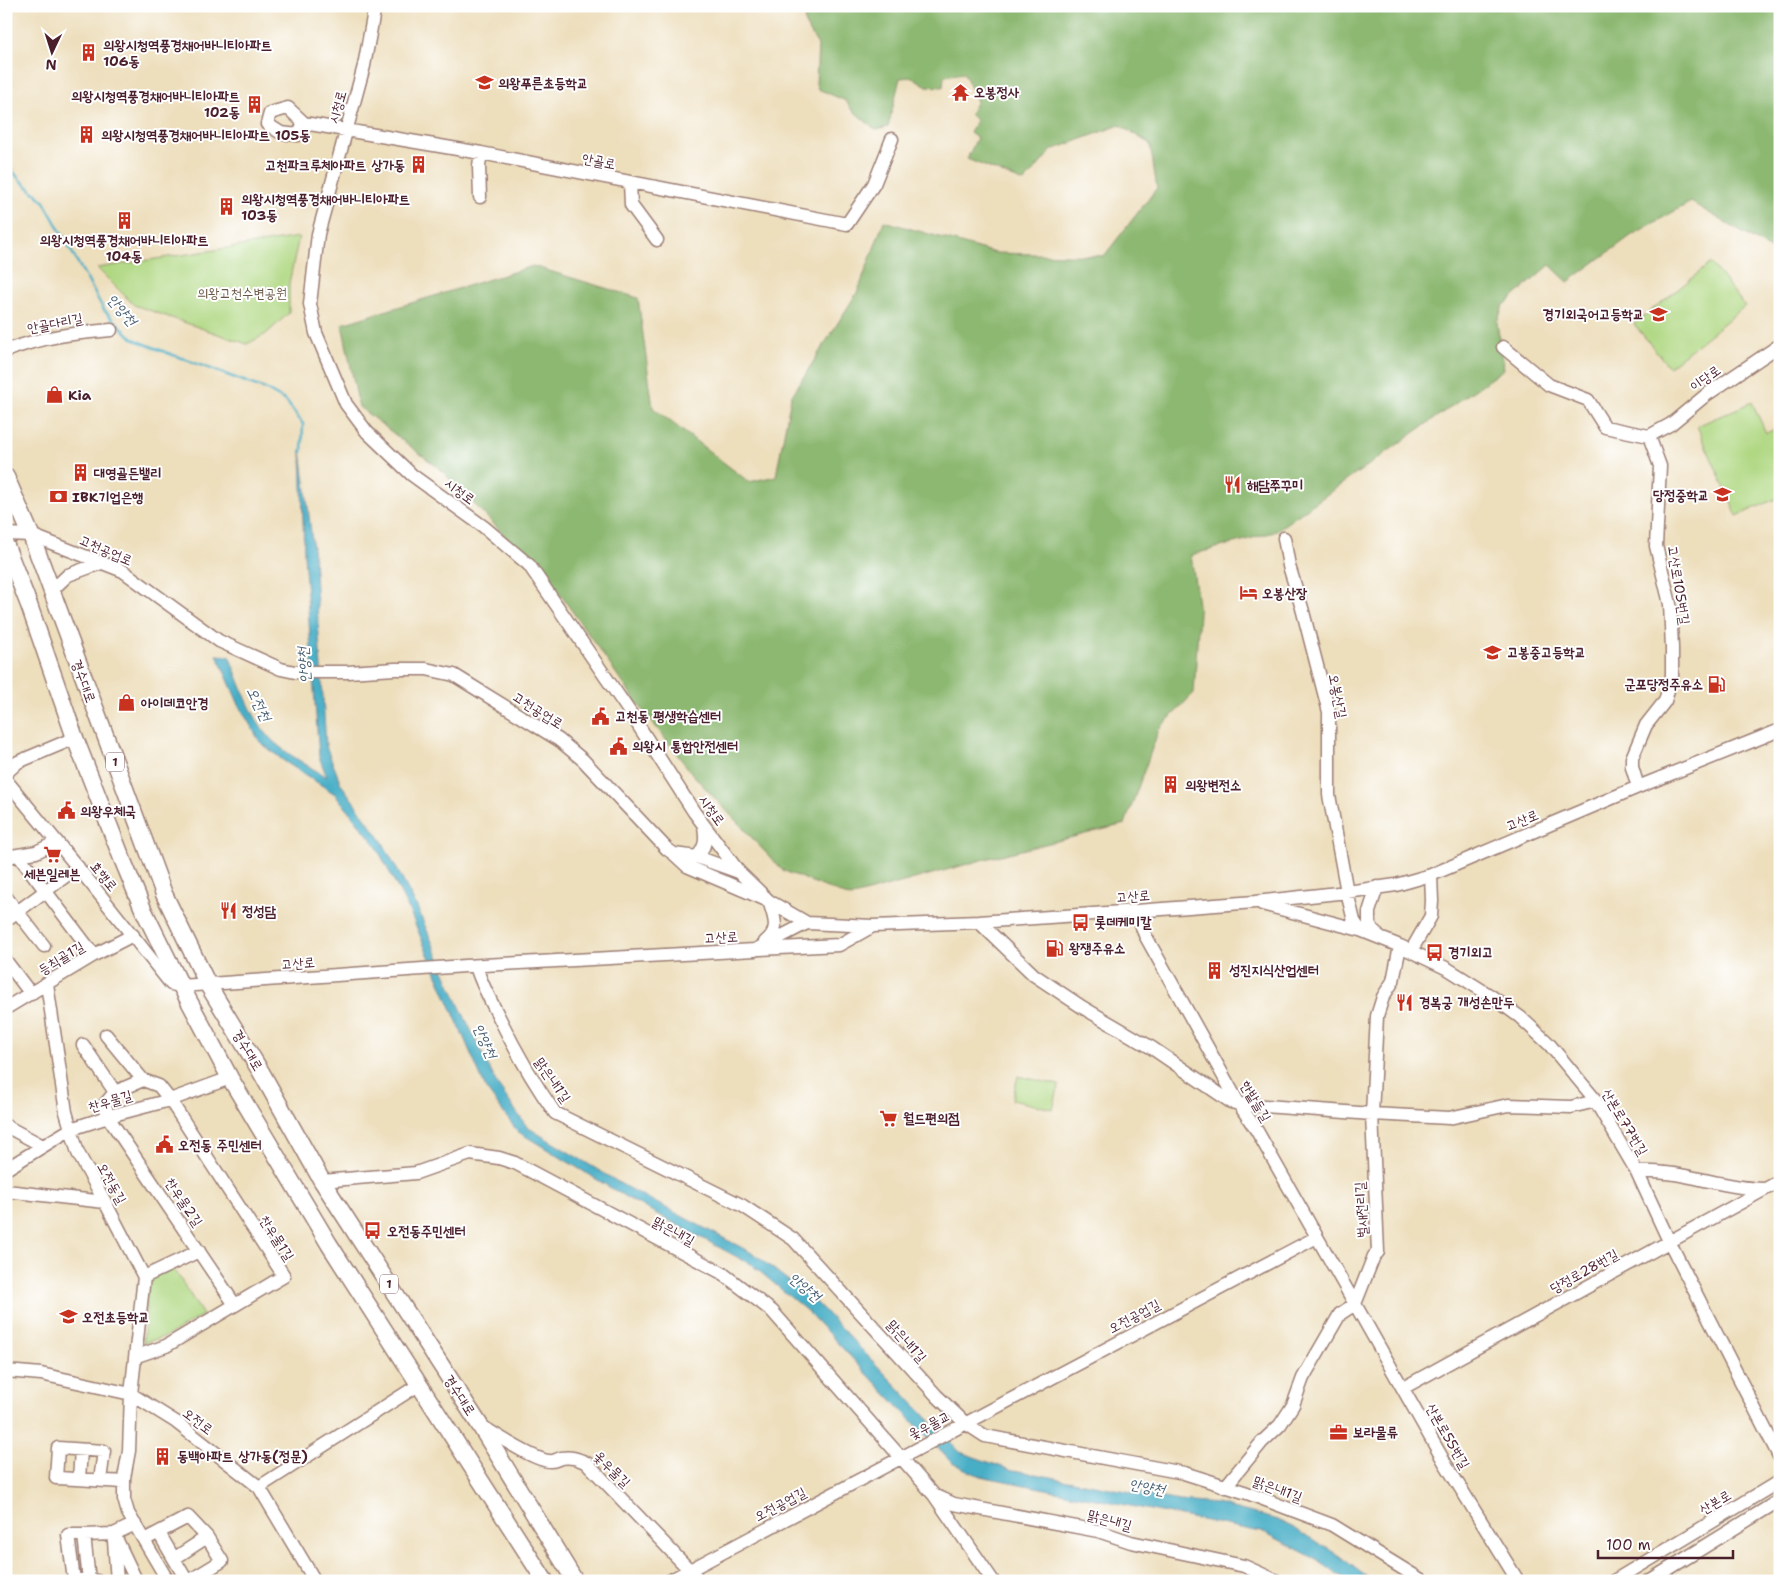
<svg xmlns="http://www.w3.org/2000/svg" width="1786" height="1587" font-family="'Shantell Sans','Poor Story',sans-serif">
  <style>
    .green { fill: #b0d883; stroke: #7d7c57 }
    .forest { fill: #8cb871; stroke: #6b6c4e }
    .water { fill: #47aec6; stroke: #486678 }
    .lines { fill: none; stroke-linecap: round; stroke-linejoin: round }
    .stream { stroke: #47aec6; stroke-width: 2.5 }
    .minor-casing { stroke: #9c7e74; stroke-width: 15 }
    .major-casing { stroke: #9c7e74; stroke-width: 19 }
    .minor { stroke: #fff; stroke-width: 12 }
    .major { stroke: #fff; stroke-width: 16 }
    .labels { text-anchor: middle; dominant-baseline: central; stroke-width: 4; stroke-linejoin: round; paint-order: stroke }
    .shield { fill: #fff; stroke: #80626b; stroke-width: 1 }
    .shield-label { font-size: 12px; font-weight: bold; fill: #4a1f2b }
    .poi-label { font-size: 14px; font-weight: bold; fill: #4a1f2b; stroke: #fff; text-anchor: start }
    .street-label { font-size: 14px; fill: #4a1f2b; stroke: #fff }
    .park-label { font-size: 14px; fill: #695645; stroke: #fff }
    .water-label { font-size: 15px; font-style: italic; fill: #495f71; stroke: #fff }
  </style>
  <rect width="100%" height="100%" fill="#fff"/>
  <filter id="ink" filterUnits="userSpaceOnUse"><feTurbulence type="fractalNoise" baseFrequency=".02" numOctaves="2"/><feDisplacementMap in="SourceGraphic" scale="10" xChannelSelector="R" yChannelSelector="G"/><feConvolveMatrix kernelMatrix="1 2 1 2 8 2 1 2 1" color-interpolation-filters="sRGB"/></filter>
  <filter id="wash" filterUnits="userSpaceOnUse"><feTurbulence type="fractalNoise" baseFrequency=".0096" numOctaves="4" result="noise"/><feDisplacementMap in="SourceGraphic" scale="20" xChannelSelector="R" yChannelSelector="G"/><feGaussianBlur stdDeviation="1.12" result="paint"/><feColorMatrix in="noise" values="0 0 0 0 0 0 0 0 0 0 0 0 0 0 0 0 0 1.4 0 .05"/><feComposite in="paint" operator="in"/></filter>
  <g filter="url(#wash)">
    <rect width="100%" height="100%" fill="#eddebc"/>
    <!-- green -->
    <path class="green" d="M299,237L289,283V313L266,334L247,344L134,305L97,268Z
      M1711,263L1745,306L1669,367L1634,324Z
      M1752,402L1766,433L1780,427V497L1737,516L1697,426Z
      M1018,1076L1059,1085L1053,1109L1012,1100Z
      M174,1269L203,1315L167,1336L143,1343L148,1279Z"/>
    <!-- forest -->
    <path class="forest" d="M804,6H1780V255L1691,202L1632,235L1568,282L1550,265L1503,306L1497,323L1504,369L1274,532L1191,555L1199,612L1194,693L1159,729L1125,824L989,858L850,897L782,870L694,776L635,700L555,587L440,469L359,407L342,324L533,266L638,298L653,408L749,482L776,476L791,397L858,291L884,221L995,253L1104,256L1157,188L1150,144L1120,125L1052,150L1024,182L967,159L977,138L970,133L976,120L970,114L977,101L964,73L944,76L943,87L927,86L912,77L900,78L888,127L876,130L851,109L846,101L818,89L816,84L818,45L805,24Z"/>
    <!-- water -->
    <path class="water" d="M301,450L314,557L326,746L341,784L382,841L417,907L459,1005L497,1084L527,1127L628,1188L754,1254L816,1302L960,1452L1008,1469L1180,1501L1217,1504L1275,1519L1294,1528L1338,1555L1372,1581H1348L1314,1558L1266,1533L980,1476L952,1463L808,1312L752,1265L629,1199L517,1131L486,1089L409,910L375,844L335,794L284,761L260,742L240,707L217,655L229,656C241,683 249,715 270,738C283,752 310,767 327,777L319,757L304,555Z"/>
    <g class="lines">
      <!-- stream -->
      <path class="stream" d="M6,163L20,180L43,200L104,310L133,339L165,352L265,389L286,401L303,424L302,452"/>
    </g>
  </g>
  <g filter="url(#ink)">
    <g class="lines">
      <defs>
        <path id="minor" d="M375,6L364,66L318,234L310,304L316,333L346,404L367,432L412,475L484,527L529,565L633,717L694,812L739,872L769,901L807,923
          M304,123L298,135L281,133L267,124L270,113L288,108L304,123L481,153L847,224L874,184L892,139
          M630,182L631,205L657,240
          M480,197L479,166L481,153
          M1503,347L1549,385L1588,400L1605,427L1649,436L1660,466L1656,546L1670,604L1672,648V676L1665,701L1646,725L1632,758V767L1638,787
          M6,351C40,337 74,333 111,330
          M1649,436L1671,424L1706,395L1780,345
          M6,534L31,535L123,571L219,641L281,669L295,672H348L395,669H426L454,675L559,740L583,760L667,849L674,854L697,857L739,872
          M1284,538L1289,566L1302,608L1329,712V795L1347,892L1354,921L1360,930L1400,946L1448,969L1491,996L1520,1017L1549,1044L1593,1097L1637,1172L1669,1241L1780,1458
          M51,591L68,575L101,563
          M6,773L18,762L75,738
          M6,780L93,886L171,984L181,986L465,966L755,950L807,923L873,926L979,922L1136,911L1255,902L1347,892L1396,885L1431,875L1638,787L1780,730
          M674,854L687,866L769,901C774,917 781,930 765,942
          M19,856L94,955
          M6,857L36,852L57,842
          M697,857C706,847 706,839 704,826
          M1377,887L1369,912V924L1379,937
          M6,897L44,946
          M1262,904L1360,930
          M1136,911L1145,935L1239,1104L1257,1131L1445,1463L1518,1581
          M6,920L78,867
          M979,922L1034,975L1082,1007L1152,1048L1231,1102L1239,1104L1372,1114L1449,1118L1508,1105L1571,1107L1596,1101
          M760,949L839,945L873,926
          M1411,951L1431,916L1432,901L1431,875
          M6,961L31,994
          M476,966C481,984 491,1001 500,1019C516,1052 534,1083 555,1113L743,1206L793,1239L937,1396L965,1423L985,1436L1184,1473L1247,1493L1332,1525L1423,1581
          M47,984L66,1112L78,1153L105,1202L144,1277L131,1394L129,1451L124,1478V1499L128,1513L168,1581
          M6,1008L94,955L133,935
          M106,1035L143,1080
          M83,1045L115,1092
          M6,1126L43,1146
          M6,1169L71,1129L117,1114L170,1100L230,1078
          M1637,1172C1680,1169 1720,1188 1763,1189
          M322,1181L416,1173L470,1154L499,1158L515,1163L722,1273L772,1311L934,1495L954,1504L1098,1531L1131,1542L1244,1566L1277,1581
          M6,1191L105,1202
          M144,1277L199,1251
          M137,1356L166,1346L284,1276L170,1100L159,1086L143,1080L115,1092L105,1104L108,1117L235,1305
          M6,1371L41,1374L131,1394L176,1422L259,1487L315,1581
          M1403,1388L1780,1181
          M481,1426C495,1434 535,1461 550,1461C553,1462 558,1459 561,1458C571,1456 578,1459 587,1463L700,1581
          M79,1479L81,1450
          M100,1480L104,1451L58,1448L56,1478C79,1479 102,1481 124,1482
          M259,1487L420,1384
          M1225,1487L1262,1442L1280,1425L1293,1405L1303,1378L1340,1314L1355,1304L1374,1256L1378,1252L1372,1114L1377,1016L1383,997L1393,981L1400,946
          M934,1495L993,1581
          M159,1533L187,1581
          M114,1534L136,1580L130,1581
          M84,1535H68L74,1580H89
          M144,1540L188,1517L207,1537L222,1561L189,1581
          M114,1541L117,1581
          M175,1558L207,1537
          M97,1581L89,1580L84,1535L114,1534L135,1524
          M669,1581L1317,1237
          M1614,1581L1780,1481
          M1649,1581L1780,1500"/>
        <path id="major" d="M6,477L31,535L164,894L208,985L261,1072L322,1181L479,1424L575,1581
          M6,546L29,605L75,738L123,861L143,909L181,986L230,1078L329,1244L545,1581"/>
      </defs>
      <!-- minor casing -->
      <use href="#minor" class="minor-casing"/>
      <!-- major casing -->
      <use href="#major" class="major-casing"/>
      <!-- minor -->
      <use href="#minor" class="minor"/>
      <!-- major -->
      <use href="#major" class="major"/>
    </g>
  </g>
  <!-- icons -->
  <defs>
    <symbol id="building-bare" viewBox="-9 -9 18 18"><path d="M-4-6H4V6H1V3H-1V6H-4ZM-2.5-4.3h1.7v1.8h-1.7ZM.8-4.3h1.7v1.8H.8ZM-2.5-1h1.7V.8h-1.7ZM.8-1h1.7V.8H.8Z" fill="#c8321e" stroke="#fff" stroke-width="2.5" paint-order="stroke"/></symbol>
    <symbol id="school-bare" viewBox="-9 -9 18 18"><path d="M0-5L7-2L0 1L-7-2ZM-4 1L0 2.5L4 1V4Q0 6-4 4Z" fill="#c8321e" stroke="#fff" stroke-width="2.5" paint-order="stroke"/></symbol>
    <symbol id="temple-bare" viewBox="-9 -9 18 18"><path d="M0-6L5-2H3V0L6.5 2.5H4V6H1.5V3h-3V6H-4V2.5H-6.5L-3 0V-2H-5Z" fill="#c8321e" stroke="#fff" stroke-width="2.5" paint-order="stroke"/></symbol>
    <symbol id="shop-bare" viewBox="-9 -9 18 18"><path d="M-5-2.5h2.3a2.7 3.5 0 0 1 5.4 0H5L5.5 6h-11ZM-1.5-2.5h3a1.5 2.3 0 0 0-3 0Z" fill="#c8321e" stroke="#fff" stroke-width="2.5" paint-order="stroke"/></symbol>
    <symbol id="restaurant-bare" viewBox="-9 -9 18 18"><path d="M-5-6h1v4h1v-4h1v4h1v-4h1v5L-1.5 .5V6h-2V.5L-5-1ZM5-6V6H3V1.5H1.5Q1.5-4 5-6Z" fill="#c8321e" stroke="#fff" stroke-width="2.5" paint-order="stroke"/></symbol>
    <symbol id="bank-bare" viewBox="-9 -9 18 18"><path d="M-6-4H6V4H-6ZM0-2.3a2.3 2.3 0 1 0 0 4.6a2.3 2.3 0 1 0 0-4.6Z" fill="#c8321e" stroke="#fff" stroke-width="2.5" paint-order="stroke"/></symbol>
    <symbol id="hotel-bare" viewBox="-9 -9 18 18"><path d="M-6-4.5h1.5V1H6V5H4.5V3h-9V5H-6ZM-4 0a1.8 1.8 0 1 1 3.6 0ZM.5 0V-2.5h3Q6-2.5 6 0Z" fill="#c8321e" stroke="#fff" stroke-width="2.5" paint-order="stroke"/></symbol>
    <symbol id="fuel-bare" viewBox="-9 -9 18 18"><path d="M-5.5-6h7V0h2V4h1.3V-2.5L3-4.5l.8-.8L6-3V5H2.5V1h-1V6h-7ZM-4.2-4.7v3.2H.2V-4.7Z" fill="#c8321e" stroke="#fff" stroke-width="2.5" paint-order="stroke"/></symbol>
    <symbol id="civic-bare" viewBox="-9 -9 18 18"><path d="M-.6-6.5H3V-4.5H.6V-3L4-1V1h2V6H-6V1h2V-1L-.6-3ZM-1.2 2.5V6h2.4V2.5Z" fill="#c8321e" stroke="#fff" stroke-width="2.5" paint-order="stroke"/></symbol>
    <symbol id="supermarket-bare" viewBox="-9 -9 18 18"><path d="M-6-5.5h2.5l.6 2H6L4.5 2H-2.5L-4.4-4H-6ZM-1.5 3.2a1.3 1.3 0 1 0 .1 0ZM3 3.2a1.3 1.3 0 1 0 .1 0Z" fill="#c8321e" stroke="#fff" stroke-width="2.5" paint-order="stroke"/></symbol>
    <symbol id="bus-bare" viewBox="-9 -9 18 18"><path d="M-5-6H5V4H4V6H2V4H-2V6H-4V4H-5ZM-3.5-4V0h7V-4ZM-3.5 1.2v1.5H-2V1.2ZM2 1.2v1.5H3.5V1.2Z" fill="#c8321e" stroke="#fff" stroke-width="2.5" paint-order="stroke"/></symbol>
    <symbol id="office-bare" viewBox="-9 -9 18 18"><path d="M-6-3h4V-5.5h4V-3h4V5H-6ZM-1-4.5V-3h2v-1.5ZM-6 0V1H6V0Z" fill="#c8321e" stroke="#fff" stroke-width="2.5" paint-order="stroke"/></symbol>
  </defs>
  <g fill-rule="evenodd">
    <use href="#building-bare" x="76" y="40" width="25" height="25"/>
    <use href="#school-bare" x="472" y="70" width="25" height="25"/>
    <use href="#temple-bare" x="948" y="80" width="25" height="25"/>
    <use href="#building-bare" x="242" y="92" width="25" height="25"/>
    <use href="#building-bare" x="74" y="122" width="25" height="25"/>
    <use href="#building-bare" x="406" y="152" width="25" height="25"/>
    <use href="#building-bare" x="214" y="194" width="25" height="25"/>
    <use href="#building-bare" x="112" y="208" width="25" height="25"/>
    <use href="#school-bare" x="1646" y="302" width="25" height="25"/>
    <use href="#shop-bare" x="42" y="382" width="25" height="25"/>
    <use href="#building-bare" x="68" y="460" width="25" height="25"/>
    <use href="#restaurant-bare" x="1220" y="472" width="25" height="25"/>
    <use href="#school-bare" x="1710" y="482" width="25" height="25"/>
    <use href="#bank-bare" x="46" y="484" width="25" height="25"/>
    <use href="#hotel-bare" x="1236" y="580" width="25" height="25"/>
    <use href="#school-bare" x="1480" y="640" width="25" height="25"/>
    <use href="#fuel-bare" x="1704" y="672" width="25" height="25"/>
    <use href="#shop-bare" x="114" y="690" width="25" height="25"/>
    <use href="#civic-bare" x="588" y="704" width="25" height="25"/>
    <use href="#civic-bare" x="606" y="734" width="25" height="25"/>
    <use href="#building-bare" x="1158" y="772" width="25" height="25"/>
    <use href="#civic-bare" x="54" y="798" width="25" height="25"/>
    <use href="#supermarket-bare" x="40" y="842" width="25" height="25"/>
    <use href="#restaurant-bare" x="216" y="898" width="25" height="25"/>
    <use href="#bus-bare" x="1068" y="910" width="25" height="25"/>
    <use href="#fuel-bare" x="1042" y="936" width="25" height="25"/>
    <use href="#bus-bare" x="1422" y="940" width="25" height="25"/>
    <use href="#building-bare" x="1202" y="958" width="25" height="25"/>
    <use href="#restaurant-bare" x="1392" y="990" width="25" height="25"/>
    <use href="#supermarket-bare" x="876" y="1106" width="25" height="25"/>
    <use href="#civic-bare" x="152" y="1132" width="25" height="25"/>
    <use href="#bus-bare" x="360" y="1218" width="25" height="25"/>
    <use href="#school-bare" x="56" y="1304" width="25" height="25"/>
    <use href="#office-bare" x="1326" y="1420" width="25" height="25"/>
    <use href="#building-bare" x="150" y="1444" width="25" height="25"/>
  </g>
  <g class="labels">
    <!-- shield labels -->
    <g class="shield">
      <rect x="106" y="752.5" width="18" height="19" rx="4"/>
      <rect x="380" y="1274.5" width="18" height="19" rx="4"/>
    </g>
    <g class="shield-label">
      <text x="115" y="762">1</text>
      <text x="389" y="1284">1</text>
    </g>
    <!-- poi labels -->
    <g class="poi-label">
      <text x="103" y="45">의왕시청역풍경채어바니티아파트<tspan x="103" dy="16">106동</tspan></text>
      <text x="498" y="83">의왕푸른초등학교</text>
      <text x="974" y="92">오봉정사</text>
      <text x="240" y="96" text-anchor="end">의왕시청역풍경채어바니티아파트<tspan x="240" dy="16">102동</tspan></text>
      <text x="101" y="135">의왕시청역풍경채어바니티아파트 105동</text>
      <text x="405" y="165" text-anchor="end">고천파크루체아파트 상가동</text>
      <text x="241" y="199">의왕시청역풍경채어바니티아파트<tspan x="241" dy="16">103동</tspan></text>
      <text x="124" y="240" text-anchor="middle">의왕시청역풍경채어바니티아파트<tspan x="124" dy="16">104동</tspan></text>
      <text x="1644" y="314" text-anchor="end">경기외국어고등학교</text>
      <text x="68" y="395">Kia</text>
      <text x="94" y="473">대영골든밸리</text>
      <text x="1247" y="485">해담쭈꾸미</text>
      <text x="1709" y="495" text-anchor="end">당정중학교</text>
      <text x="72" y="497">IBK기업은행</text>
      <text x="1262" y="593">오봉산장</text>
      <text x="1507" y="652">고봉중고등학교</text>
      <text x="1703" y="684" text-anchor="end">군포당정주유소</text>
      <text x="141" y="703">아이데코안경</text>
      <text x="615" y="716">고천동 평생학습센터</text>
      <text x="632" y="746">의왕시 통합안전센터</text>
      <text x="1185" y="785">의왕변전소</text>
      <text x="80" y="811">의왕우체국</text>
      <text x="52" y="874" text-anchor="middle">세븐일레븐</text>
      <text x="242" y="911">정성담</text>
      <text x="1095" y="922">롯데케미칼</text>
      <text x="1069" y="948">왕쟁주유소</text>
      <text x="1448" y="952">경기외고</text>
      <text x="1229" y="970">성진지식산업센터</text>
      <text x="1419" y="1002">경복궁 개성손만두</text>
      <text x="903" y="1118">월드편의점</text>
      <text x="178" y="1145">오전동 주민센터</text>
      <text x="387" y="1231">오전동주민센터</text>
      <text x="82" y="1317">오전초등학교</text>
      <text x="1353" y="1432">보라물류</text>
      <text x="177" y="1456">동백아파트 상가동(정문)</text>
    </g>
    <!-- street labels -->
    <g class="street-label">
      <text transform="translate(337 107) rotate(-74)">시청로</text>
      <text transform="translate(599 161) rotate(11)">안골로</text>
      <text transform="translate(55 323) rotate(-11)">안골다리길</text>
      <text transform="translate(1705 378) rotate(-36)">이당로</text>
      <text transform="translate(460 491) rotate(36)">시청로</text>
      <text transform="translate(106 550) rotate(23)">고천공업로</text>
      <text transform="translate(1679 585) rotate(81)">고산로105번길</text>
      <text transform="translate(84 681) rotate(70)">경수대로</text>
      <text transform="translate(1338 696) rotate(79)">오봉산길</text>
      <text transform="translate(538 710) rotate(32)">고천공업로</text>
      <text transform="translate(712 810) rotate(54)">시청로</text>
      <text transform="translate(1522 820) rotate(-22)">고산로</text>
      <text transform="translate(104 876) rotate(51)">효행로</text>
      <text transform="translate(1133 896) rotate(-4)">고산로</text>
      <text transform="translate(721 937) rotate(-3)">고산로</text>
      <text transform="translate(61 958) rotate(-31)">등칙골1길</text>
      <text transform="translate(298 963) rotate(-4)">고산로</text>
      <text transform="translate(248 1050) rotate(59)">경수대로</text>
      <text transform="translate(553 1080) rotate(55)">맑은내1길</text>
      <text transform="translate(110 1101) rotate(-17)">찬우물길</text>
      <text transform="translate(1256 1101) rotate(59)">한밭들길</text>
      <text transform="translate(1625 1122) rotate(59)">산본로77번길</text>
      <text transform="translate(112 1183) rotate(61)">오전동길</text>
      <text transform="translate(184 1202) rotate(56)">찬우물2길</text>
      <text transform="translate(1361 1210) rotate(-93)">벌새전리길</text>
      <text transform="translate(674 1231) rotate(28)">맑은내길</text>
      <text transform="translate(277 1238) rotate(57)">찬우물1길</text>
      <text transform="translate(1584 1271) rotate(-29)">당정로28번길</text>
      <text transform="translate(1134 1316) rotate(-28)">오전공업길</text>
      <text transform="translate(907 1341) rotate(48)">맑은내1길</text>
      <text transform="translate(460 1395) rotate(57)">경수대로</text>
      <text transform="translate(198 1421) rotate(37)">오전로</text>
      <text transform="translate(929 1425) rotate(-28)">옻우물교</text>
      <text transform="translate(1448 1436) rotate(60)">산본로55번길</text>
      <text transform="translate(612 1469) rotate(44)">옻우물길</text>
      <text transform="translate(1278 1489) rotate(20)">맑은내1길</text>
      <text transform="translate(1715 1502) rotate(-31)">산본로</text>
      <text transform="translate(780 1504) rotate(-28)">오전공업길</text>
      <text transform="translate(1110 1520) rotate(15)">맑은내길</text>
    </g>
    <!-- park labels -->
    <g class="park-label">
      <text x="242" y="293">의왕고천수변공원</text>
    </g>
    <!-- water labels -->
    <g class="water-label">
      <text transform="translate(122 310) rotate(49)">안양천</text>
      <text transform="translate(304 665) rotate(-94)">안양천</text>
      <text transform="translate(259 704) rotate(64)">오전천</text>
      <text transform="translate(485 1041) rotate(66)">안양천</text>
      <text transform="translate(805 1287) rotate(39)">안양천</text>
      <text transform="translate(1147 1487) rotate(10)">안양천</text>
    </g>
  </g>
  <!-- margin -->
  <rect width="1786" height="1587" fill="none" stroke="#fff" stroke-width="25"/>
  <!-- north arrow -->
  <g transform="translate(52 52) rotate(184)" stroke="#ffffff" stroke-width="4" paint-order="stroke">
  <path d="M0-4L9 19L0 12L-9 19Z" fill="#4a1f2b"/>
  <text y="-8" font-size="14" font-weight="bold" text-anchor="middle" fill="#4a1f2b">N</text>
  </g>
  <!-- scale -->
  <path d="M1598 1550v8h135v-8" fill="none" stroke="#4a1f2b" stroke-width="2.5"/>
  <text x="1606" y="1550" font-size="15" fill="#4a1f2b" stroke="#ffffff" stroke-width="4" paint-order="stroke">100 m</text>
</svg>
